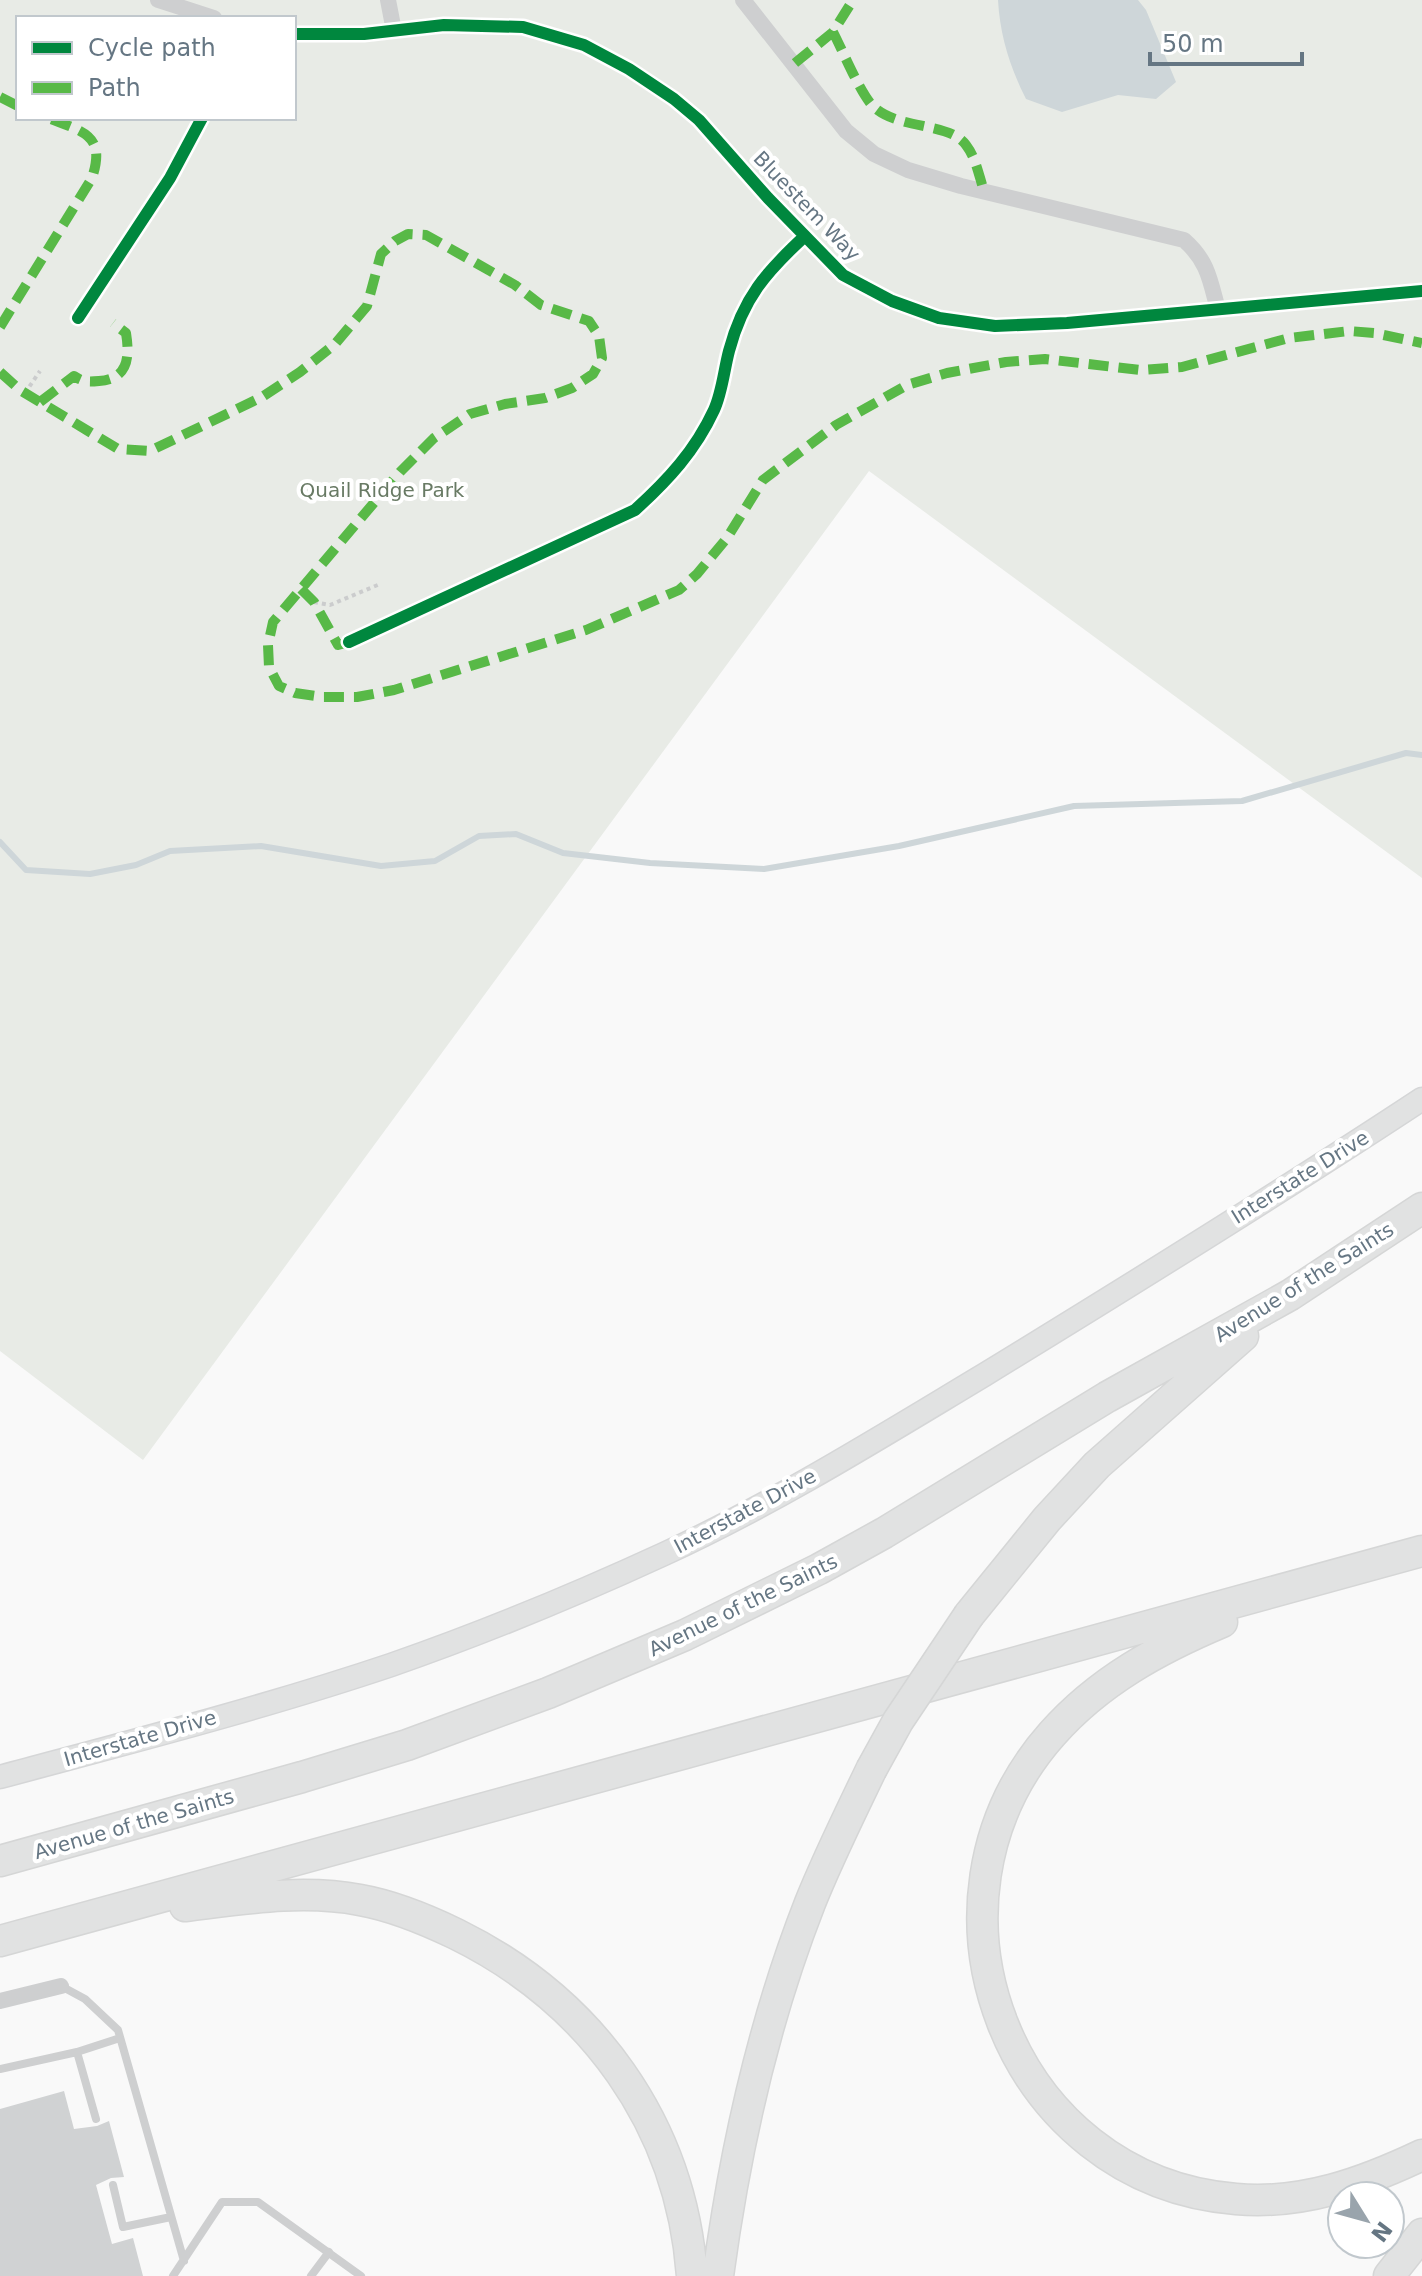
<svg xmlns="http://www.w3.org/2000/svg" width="1422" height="2276" font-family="'DejaVu Sans',sans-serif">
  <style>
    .green { fill: #e8ebe6; fill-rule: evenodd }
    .water { fill: #ced6d9 }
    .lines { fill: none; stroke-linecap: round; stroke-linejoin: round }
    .stream { stroke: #ced6d9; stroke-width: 6 }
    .building { fill: #d0d2d3 }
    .secondary-casing { stroke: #d5d6d7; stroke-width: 25 }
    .highway-casing { stroke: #d5d6d6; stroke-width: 33 }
    .path { stroke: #cbcccd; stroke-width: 4; stroke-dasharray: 4 4; stroke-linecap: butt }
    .lane { stroke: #cecfd0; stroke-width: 8 }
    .street { stroke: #cecfd0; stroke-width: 16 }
    .secondary { stroke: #e1e2e2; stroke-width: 22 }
    .highway { stroke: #e1e2e2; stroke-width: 30 }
    .highway-bridge-casing { stroke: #d5d6d6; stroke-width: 33; stroke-linecap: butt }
    .highway-bridge { stroke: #e1e2e2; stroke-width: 30 }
    .quiet { stroke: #58b947; stroke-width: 10; stroke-dasharray: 20 10; stroke-linecap: butt }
    .cycleway-casing { stroke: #fff; stroke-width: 17 }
    .cycleway { stroke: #00873e; stroke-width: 12 }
    .labels { text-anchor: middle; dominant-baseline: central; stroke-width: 8; stroke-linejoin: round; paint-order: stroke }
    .street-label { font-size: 20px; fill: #657683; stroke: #fff }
    .park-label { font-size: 20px; fill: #687a64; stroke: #fff }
  </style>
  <rect width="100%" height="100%" fill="#f9f9f9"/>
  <!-- green -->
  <path class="green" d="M0,0H1422V878L869,471L143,1460L0,1351ZM18,18H294V118H18Z"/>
  <!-- water -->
  <path class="water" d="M998,0H1138L1146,10L1176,82L1156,99L1118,95L1062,112L1026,99C1010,67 1000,36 998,0Z"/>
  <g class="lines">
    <!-- stream -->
    <path class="stream" d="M0,842L26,870L90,874L136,865L170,851L261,846L381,866L435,861L479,836L516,834L563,853L650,863L764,869L899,846L1074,806L1242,801L1406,753L1422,755"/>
  </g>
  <!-- building -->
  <path class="building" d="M64,2091L74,2129L97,2126L109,2121L124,2177L111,2178L96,2185L112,2244L133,2238L143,2276H0V2109Z"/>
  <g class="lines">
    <defs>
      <path id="secondary" d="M0,1777C130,1742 263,1708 391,1665C483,1633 575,1595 664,1554C775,1503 879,1438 984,1375C1131,1285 1278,1194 1422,1099"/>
      <path id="highway" d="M969,1615L1047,1519L1097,1465L1243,1336
        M1222,1622C1158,1649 1099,1681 1052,1734C902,1903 1009,2181 1236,2199C1302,2205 1363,2183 1422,2155
        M0,1861L302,1777L407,1745L548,1693L685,1635L819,1569L884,1533L1107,1397L1290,1295L1422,1208
        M185,1906C243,1899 302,1889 360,1900C394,1906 425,1919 456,1934C592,2001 681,2124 692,2276
        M0,1941L1422,1551
        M718,2276C735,2149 763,2023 810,1903C828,1858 850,1814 871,1770
        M1389,2276L1422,2234"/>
    </defs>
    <!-- secondary casing -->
    <use href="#secondary" class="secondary-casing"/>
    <!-- highway casing -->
    <use href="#highway" class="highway-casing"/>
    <!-- path -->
    <path class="path" d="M25,393L40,371
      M314,602L330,605L380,584"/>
    <!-- lane -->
    <path class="lane" d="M61,1986L85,1999L118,2030L184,2261
      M77,2052L96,2119
      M0,2069L77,2052L120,2038
      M113,2185L123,2227L171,2217
      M173,2276L222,2202H258L361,2276
      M311,2276L329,2252"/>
    <!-- street -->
    <path class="street" d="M158,0L214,18
      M388,0L394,31
      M743,0L846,131L874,154L908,170L961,186L1184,240C1208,261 1210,280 1218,310
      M294,34H364L444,25L523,27L584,45L629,69L674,99L699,120L768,198L843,275L892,301L939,318L995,326L1067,323L1422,291
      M78,318L170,178L202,118
      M349,642L635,510C668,480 695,451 714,410C722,393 724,370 729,351C743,298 766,272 805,236
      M0,2001L61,1986"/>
    <!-- secondary -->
    <use href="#secondary" class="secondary"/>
    <!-- highway -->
    <use href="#highway" class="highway"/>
    <defs>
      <path id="highway-bridge" d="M871,1770L898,1721L969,1615"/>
    </defs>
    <!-- highway-bridge casing -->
    <use href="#highway-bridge" class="highway-bridge-casing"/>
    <!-- highway-bridge -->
    <use href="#highway-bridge" class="highway-bridge"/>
    <!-- quiet -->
    <path class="quiet" d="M833,32C842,49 862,98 875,108C901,130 949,122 966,145C976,158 979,176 984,191
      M795,63L833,32L853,0
      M0,97L18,106
      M0,327L92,178C106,135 84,132 48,118
      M0,372L20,390L118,449L150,451L262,397L300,372L335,344L367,306L381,254L395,241L408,234L426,235L515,285L541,305L589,321L599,336L602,358L593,374L572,388L545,398L505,404L470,414L434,438L400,472L273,622L268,645L269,667L279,686L295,693L323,697H357L394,690L586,630L679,590L697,574L727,538L763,480L836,425L907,385L947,373L1006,362L1045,359L1140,370L1182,367L1289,338L1349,331L1374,333L1422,343
      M40,402L74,376C83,382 88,382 99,381C128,379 130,358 126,333L113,323
      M301,589L314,602L338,645L349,642"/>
    <defs>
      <path id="cycleway" d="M294,34H364L444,25L523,27L584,45L629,69L674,99L699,120L768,198L843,275L892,301L939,318L995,326L1067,323L1422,291
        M78,318L170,178L202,118
        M349,642L635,510C668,480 695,451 714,410C722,393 724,370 729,351C743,298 766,272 805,236"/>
    </defs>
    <!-- cycleway casing -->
    <use href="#cycleway" class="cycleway-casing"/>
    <!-- cycleway -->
    <use href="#cycleway" class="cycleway"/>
  </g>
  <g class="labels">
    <!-- street labels -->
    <g class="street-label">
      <text transform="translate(807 206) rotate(46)">Bluestem Way</text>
      <text transform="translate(1300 1177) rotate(-32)">Interstate Drive</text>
      <text transform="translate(1304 1282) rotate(-32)">Avenue of the Saints</text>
      <text transform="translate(745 1511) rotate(-28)">Interstate Drive</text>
      <text transform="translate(743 1605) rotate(-26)">Avenue of the Saints</text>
      <text transform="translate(140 1738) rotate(-16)">Interstate Drive</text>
      <text transform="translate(134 1824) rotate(-16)">Avenue of the Saints</text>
    </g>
    <!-- park labels -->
    <g class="park-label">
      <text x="382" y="490">Quail Ridge Park</text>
    </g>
  </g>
  <!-- legend -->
  <rect x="16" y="16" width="280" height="104" fill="#ffffff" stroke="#c1c8cd" stroke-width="2"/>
  <rect x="32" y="42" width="40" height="12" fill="#00873e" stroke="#c1c8cd" stroke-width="2"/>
  <text x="88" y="56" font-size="24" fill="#657683">Cycle path</text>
  <rect x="32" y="82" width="40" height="12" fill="#58b947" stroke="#c1c8cd" stroke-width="2"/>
  <text x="88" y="96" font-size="24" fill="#657683">Path</text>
  <!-- north arrow -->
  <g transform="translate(1366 2220) rotate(127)"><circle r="38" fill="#ffffff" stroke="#c1c8cd" stroke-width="2"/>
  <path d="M0-6L14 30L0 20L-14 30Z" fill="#99a4ac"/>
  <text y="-12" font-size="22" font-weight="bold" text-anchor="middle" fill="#657683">N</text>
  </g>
  <!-- scale -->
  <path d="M1150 52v12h152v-12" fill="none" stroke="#657683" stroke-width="4"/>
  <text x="1162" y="52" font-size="24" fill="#657683" stroke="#ffffff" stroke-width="6" paint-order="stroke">50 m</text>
</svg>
